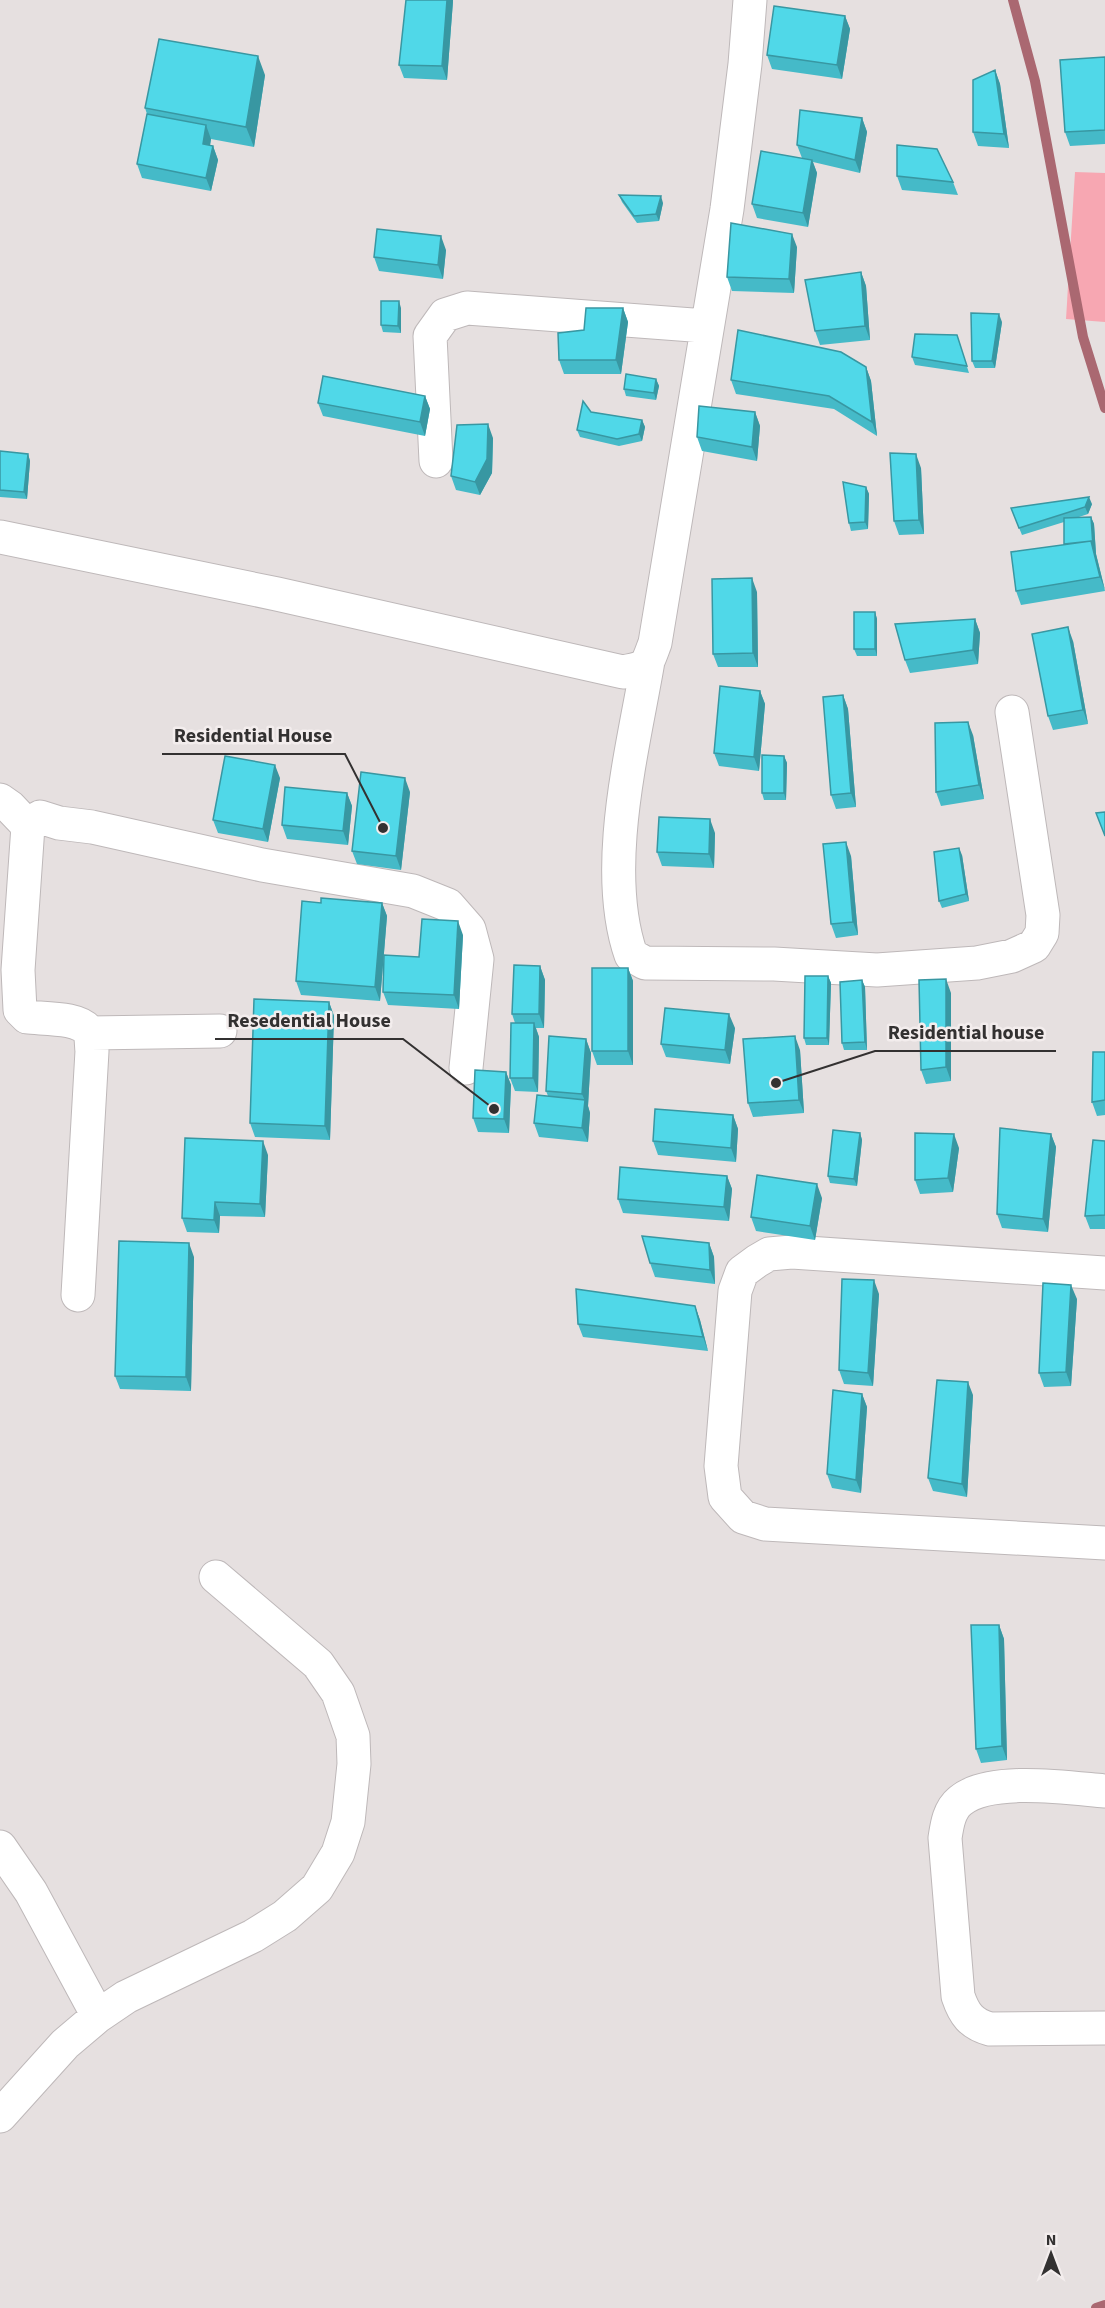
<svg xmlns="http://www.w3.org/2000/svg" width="1105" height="2308" font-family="'Source Sans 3',sans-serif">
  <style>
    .green { fill: #f7a7b2 }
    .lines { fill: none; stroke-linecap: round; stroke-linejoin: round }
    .stream { stroke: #aa6871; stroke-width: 10 }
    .minor-casing { stroke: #beb8b9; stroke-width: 35 }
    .minor { stroke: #fff; stroke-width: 33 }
    .wall { fill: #45bac8 }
    .shaded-wall { fill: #3897a2 }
    .building { fill: #50d8e8; stroke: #3897a2; stroke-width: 1.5 }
    .leader { fill: none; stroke: #333131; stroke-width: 2 }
    .callout-dot { fill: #333131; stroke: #f3eded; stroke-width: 2 }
    .callout-label { font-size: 20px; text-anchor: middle; font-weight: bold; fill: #333131; stroke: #f3eded; stroke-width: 5; stroke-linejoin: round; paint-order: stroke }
  </style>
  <rect width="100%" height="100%" fill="#e6e0e0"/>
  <!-- green -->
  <path class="green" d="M1075,172L1105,173V322L1066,319Z"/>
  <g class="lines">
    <!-- stream -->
    <path class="stream" d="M1013,0L1035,81L1083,337L1105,408
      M1096,2308L1105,2305"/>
    <defs>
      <path id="minor" d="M436,461L430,336L445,315L467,308L706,326
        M0,537L277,594L623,672C648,667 646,667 655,643L727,209L745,64L750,0
        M648,661C633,749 601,869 631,955L645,963L774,964L877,970L977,963L1012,956L1034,946L1042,933L1043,915L1012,712
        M0,800L10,807L28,826L18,970L20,1010L27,1017C43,1019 81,1017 89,1032C92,1037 91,1045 92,1051L78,1295
        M28,826L40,817L59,823L92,827L262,865L413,891L448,905L469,929L477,959L466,1068
        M91,1033L220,1031
        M1105,1273L792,1252L769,1254L757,1261L742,1272L735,1291L721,1466L725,1497L743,1517L765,1524L1105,1543
        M1105,1791C1069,1788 989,1776 960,1801C949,1810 947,1825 945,1838L958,1996C964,2014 971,2024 990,2029L1105,2028
        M0,1847L31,1892L98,2016
        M0,2116L65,2044L98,2016L126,1997L253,1936L285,1916L317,1888L338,1853L348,1822L354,1764L353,1736L338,1693L318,1664L216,1577"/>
    </defs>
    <!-- minor casing -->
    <use href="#minor" class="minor-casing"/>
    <!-- minor -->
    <use href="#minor" class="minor"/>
  </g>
  <!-- wall -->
  <path class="wall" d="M453,1L447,80L404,78L399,65Z
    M845,16L850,29L842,79L772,69L767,55Z
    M1105,57V144L1070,146L1065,132Z
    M995,70L1000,84L1009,148L978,146L973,132Z
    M265,75L254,147L211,139L210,145L213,146L218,160L211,191L142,178L137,164L147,114L145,108Z
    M862,118L867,132L860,173L813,162L817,173L808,227L757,218L752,204L802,158L797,145Z
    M897,176L953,182L958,195L902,190Z
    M619,195L663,203L659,221L637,223L622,202Z
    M797,247L794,293L732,291L727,277Z
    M446,250L443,279L379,271L374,257Z
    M861,272L866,286L870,340L820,345L815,331Z
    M401,308V333L383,332L381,325Z
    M623,308L628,322L621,374H564L559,360L584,330Z
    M1002,322L995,368H975L972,361Z
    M957,335L969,373L915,365L912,357Z
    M866,367L871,381L877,436L834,409L736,394L731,380Z
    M656,379L659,386L656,400L626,396L624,389Z
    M425,396L430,409L425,436L323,416L318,403Z
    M591,412L642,420L645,427L642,441L619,446L580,437L577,430Z
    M755,412L760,426L757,461L702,451L697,437Z
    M493,438L492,473L480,495L456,490L451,476Z
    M0,451L28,454L30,461L27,499L0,497Z
    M921,468L924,534L899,535L894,521Z
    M866,487L869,494L868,529L851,531L849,523Z
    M1092,504L1088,514L1079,517H1091L1094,524L1096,554L1105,591L1021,605L1016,591L1064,544V522L1022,535L1011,508Z
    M757,592L758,667H718L713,654Z
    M875,612L877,619V656H857L854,649Z
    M975,619L980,633L978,664L910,673L905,660Z
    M1073,641L1088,724L1053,730L1048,716Z
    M760,691L765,704L759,771L719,766L714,753Z
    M843,695L848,709L856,807L836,809L831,795Z
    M973,735L984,799L941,806L936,792Z
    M784,756L787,763L786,800H764L762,793Z
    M280,778L268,842L218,833L213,820Z
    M410,792L401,870L357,864L352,851Z
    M347,793L352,806L348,845L287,839L282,825Z
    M715,833L714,868L662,866L657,852Z
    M962,855L969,901L942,908L939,901Z
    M851,856L858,935L836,938L831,924Z
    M321,903H382L387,916L380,1001L301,995L296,981Z
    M463,935L459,1009L388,1005L383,992L419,957Z
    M540,966L545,980L544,1028H536L539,1037L538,1092L515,1091L510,1078L515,1023L512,1014Z
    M628,968L633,981V1065H597L592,1051Z
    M828,976L831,983L829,1045H806L804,1038Z
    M862,980L865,987L867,1050H844L842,1043Z
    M951,993V1081L926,1084L921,1070Z
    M329,1002L334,1016L330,1140L255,1137L250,1123Z
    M735,1028L730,1064L666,1057L661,1044Z
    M586,1039L591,1053L588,1106L590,1113L588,1142L539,1137L534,1123L548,1096L546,1091Z
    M800,1050L804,1113L753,1117L748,1103Z
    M1105,1052V1115L1097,1116L1092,1102Z
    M506,1072L511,1085L509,1133L478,1132L473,1118Z
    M733,1115L738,1129L736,1162L658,1155L653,1141Z
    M860,1133L862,1140L857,1186L830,1183L828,1176Z
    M1051,1134L1056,1147L1048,1232L1002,1228L997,1214Z
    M1105,1141V1229H1090L1085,1216Z
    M959,1148L953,1192L920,1194L915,1180Z
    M268,1155L265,1217L220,1216L219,1233L187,1232L182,1218Z
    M727,1176L732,1189L729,1221L623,1213L618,1199Z
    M822,1198L815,1240L756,1231L751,1217Z
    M709,1243L714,1257L715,1284L655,1277L650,1263Z
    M194,1257L191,1391L120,1389L115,1376Z
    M879,1294L873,1386L844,1384L839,1370Z
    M1077,1299L1071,1386L1044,1387L1039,1373Z
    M695,1306L700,1320L708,1351L583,1337L578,1324Z
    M862,1394L867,1407L861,1493L832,1488L827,1474Z
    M973,1395L967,1497L933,1491L928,1478Z
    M999,1625L1004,1639L1007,1760L981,1763L976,1749Z"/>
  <!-- shaded-wall -->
  <path class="shaded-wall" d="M447,0H453V1L447,80L442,66Z
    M845,16L850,29L842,79L837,65Z
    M258,56L265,75L254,147L246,127Z
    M995,70L1000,84L1009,148L1004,134Z
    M862,118L867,132L860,173L855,160Z
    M206,125L211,139L208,158L203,144Z
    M213,146L218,160L211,191L206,178Z
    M812,160L817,173L808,227L803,213Z
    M661,196L663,203L659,221L656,214Z
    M792,234L797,247L794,293L789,279Z
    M441,236L446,250L443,279L438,265Z
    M861,272L866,286L870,340L865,326Z
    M399,301L401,308V333L398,326Z
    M623,308L628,322L621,374L616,360Z
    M999,314L1002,322L995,368L992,361Z
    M866,367L871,381L877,436L872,422Z
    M656,379L659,386L656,400L654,393Z
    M425,396L430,409L425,436L420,422Z
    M755,412L760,426L757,461L752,447Z
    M642,420L645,427L642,441L639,434Z
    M488,424L493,438L492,473L480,495L475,482Z
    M28,454L30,461L27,499L24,492Z
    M916,454L921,468L924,534L919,520Z
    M866,487L869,494L868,529L865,522Z
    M1089,497L1092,504L1088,514L1085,507Z
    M1091,517L1094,524L1096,554L1093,547Z
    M1091,541L1096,554L1105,590L1100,577Z
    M752,578L757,592L758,667L753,653Z
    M875,612L877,619V656L875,649Z
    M975,619L980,633L978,664L973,650Z
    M1068,627L1073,641L1088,724L1083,710Z
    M760,691L765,704L759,771L754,757Z
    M843,695L848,709L856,807L851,793Z
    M968,722L973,735L984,799L979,785Z
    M784,756L787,763L786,800L784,793Z
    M275,765L280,778L268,842L263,829Z
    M405,778L410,792L401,870L396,856Z
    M347,793L352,806L348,845L343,831Z
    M710,819L715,833L714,868L709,854Z
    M846,842L851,856L858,935L853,922Z
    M959,848L962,855L969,901L966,894Z
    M382,903L387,916L380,1001L375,987Z
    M458,921L463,935L459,1009L454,995Z
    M540,966L545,980L544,1028L539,1014Z
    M628,968L633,981V1065L628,1051Z
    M828,976L831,983L829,1045L827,1038Z
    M946,979L951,993V1081L946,1067Z
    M862,980L865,987L867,1050L865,1042Z
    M329,1002L334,1016L330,1140L325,1126Z
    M729,1014L735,1028L730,1064L725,1050Z
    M534,1023L539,1037L538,1092L533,1078Z
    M795,1036L800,1050L804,1113L799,1100Z
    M586,1039L591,1053L588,1106L590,1113L588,1142L582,1128L585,1101L582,1094Z
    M506,1072L511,1085L509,1133L504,1119Z
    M733,1115L738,1129L736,1162L731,1148Z
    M860,1133L862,1140L857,1186L854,1179Z
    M954,1134L959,1148L953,1192L948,1178Z
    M1051,1134L1056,1147L1048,1232L1043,1219Z
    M263,1141L268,1155L265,1217L260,1204Z
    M727,1176L732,1189L729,1221L724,1207Z
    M817,1184L822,1198L815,1240L810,1226Z
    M215,1202L220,1216L219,1233L214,1220Z
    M189,1243L194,1257L191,1391L186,1377Z
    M709,1243L714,1257L715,1284L710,1270Z
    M874,1280L879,1294L873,1386L868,1373Z
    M1071,1285L1077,1299L1071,1386L1066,1372Z
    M695,1306L700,1320L708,1351L703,1337Z
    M968,1382L973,1395L967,1497L962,1484Z
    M862,1394L867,1407L861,1493L856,1480Z
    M999,1625L1004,1639L1007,1760L1002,1746Z"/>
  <!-- building -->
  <path class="building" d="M406,0H447L442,66L399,65Z
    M774,6L845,16L837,65L767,55Z
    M159,39L258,56L246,127L145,108Z
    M1105,57V130L1065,132L1060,60Z
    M995,70L1004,134L973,132V80Z
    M800,110L862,118L855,160L797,145Z
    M147,114L206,125L203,144L213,146L206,178L137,164Z
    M897,145L937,149L953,182L897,176Z
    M761,151L812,160L803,213L752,204Z
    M619,195L661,196L656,214L634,216Z
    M731,223L792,234L789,279L727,277Z
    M377,229L441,236L438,265L374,257Z
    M861,272L865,326L815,331L805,280Z
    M381,301H399L398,326L381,325Z
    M586,308H623L616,360H559L558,333L584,330Z
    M971,313L999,314L992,361H972Z
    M738,330L841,352L866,367L872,422L829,396L731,380Z
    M915,334L957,335L967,366L912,357Z
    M626,374L656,379L654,393L624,389Z
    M323,376L425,396L420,422L318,403Z
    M583,401L591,412L642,420L639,434L617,439L577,430Z
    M699,406L755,412L752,447L697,437Z
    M488,424L487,459L475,482L451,476L457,425Z
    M0,451L28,454L24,492L0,490Z
    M890,453L916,454L919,520L894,521Z
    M843,482L866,487L865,522L849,523Z
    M1089,497L1085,507L1019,528L1011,508Z
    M1091,517L1093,547L1091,541L1064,544V518Z
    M1091,541L1100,577L1016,591L1011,552Z
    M752,578L753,653L713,654L712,579Z
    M854,612H875V649H854Z
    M975,619L973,650L905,660L895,624Z
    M1068,627L1083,710L1048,716L1032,634Z
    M720,686L760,691L754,757L714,753Z
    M843,695L851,793L831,795L823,697Z
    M968,722L979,785L936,792L935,723Z
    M762,755L784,756V793H762Z
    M225,756L275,765L263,829L213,820Z
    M361,772L405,778L396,856L352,851Z
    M285,787L347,793L343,831L282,825Z
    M1105,812V836L1096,813Z
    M659,817L710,819L709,854L657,852Z
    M846,842L853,922L831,924L823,844Z
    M959,848L966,894L939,901L934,852Z
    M321,898L382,903L375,987L296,981L302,901L321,903Z
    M422,919L458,921L454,995L383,992L384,955L419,957Z
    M514,965L540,966L539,1014H512Z
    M592,968H628V1051H592Z
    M805,976H828L827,1038H804Z
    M946,979V1067L921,1070L919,980Z
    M862,980L865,1042L842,1043L840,982Z
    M254,999L329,1002L325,1126L250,1123Z
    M665,1008L729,1014L725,1050L661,1044Z
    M511,1023H534L533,1078H510Z
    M549,1036L586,1039L582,1094L546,1091Z
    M795,1036L799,1100L748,1103L743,1039Z
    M1093,1052H1105V1100L1092,1102Z
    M475,1070L506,1072L504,1119L473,1118Z
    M537,1095L585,1100L582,1128L534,1123Z
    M655,1109L733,1115L731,1148L653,1141Z
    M1000,1128L1051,1134L1043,1219L997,1214Z
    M833,1130L860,1133L854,1179L828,1176Z
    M915,1133L954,1134L948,1178L915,1180Z
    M185,1138L263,1141L260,1204L215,1202L214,1220L182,1218Z
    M1093,1140L1105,1141V1215L1085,1216Z
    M620,1167L727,1176L724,1207L618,1199Z
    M757,1175L817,1184L810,1226L751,1217Z
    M642,1236L709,1243L710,1270L650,1263Z
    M119,1241L189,1243L186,1377L115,1376Z
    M842,1279L874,1280L868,1373L839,1370Z
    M1043,1283L1071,1285L1066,1372L1039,1373Z
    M576,1289L695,1306L703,1337L578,1324Z
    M937,1380L968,1382L962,1484L928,1478Z
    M833,1390L862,1394L856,1480L827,1474Z
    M971,1625H999L1002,1746L976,1749Z"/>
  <!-- callouts -->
  <path class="leader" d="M383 828L345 754H162M494 1109L403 1039H215M776 1083L875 1051H1056"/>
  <g class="callout-dot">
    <circle cx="383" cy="828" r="6"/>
    <circle cx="494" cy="1109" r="6"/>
    <circle cx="776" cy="1083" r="6"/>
  </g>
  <g class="callout-label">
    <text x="253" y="742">Residential House</text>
    <text x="309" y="1027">Resedential House</text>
    <text x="966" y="1039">Residential house</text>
  </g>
  <!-- north arrow -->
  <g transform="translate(1051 2254)" stroke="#f3eded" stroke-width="4.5" paint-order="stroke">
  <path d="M0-4.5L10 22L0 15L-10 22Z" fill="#333131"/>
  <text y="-9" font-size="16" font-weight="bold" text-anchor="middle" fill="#333131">N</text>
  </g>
</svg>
